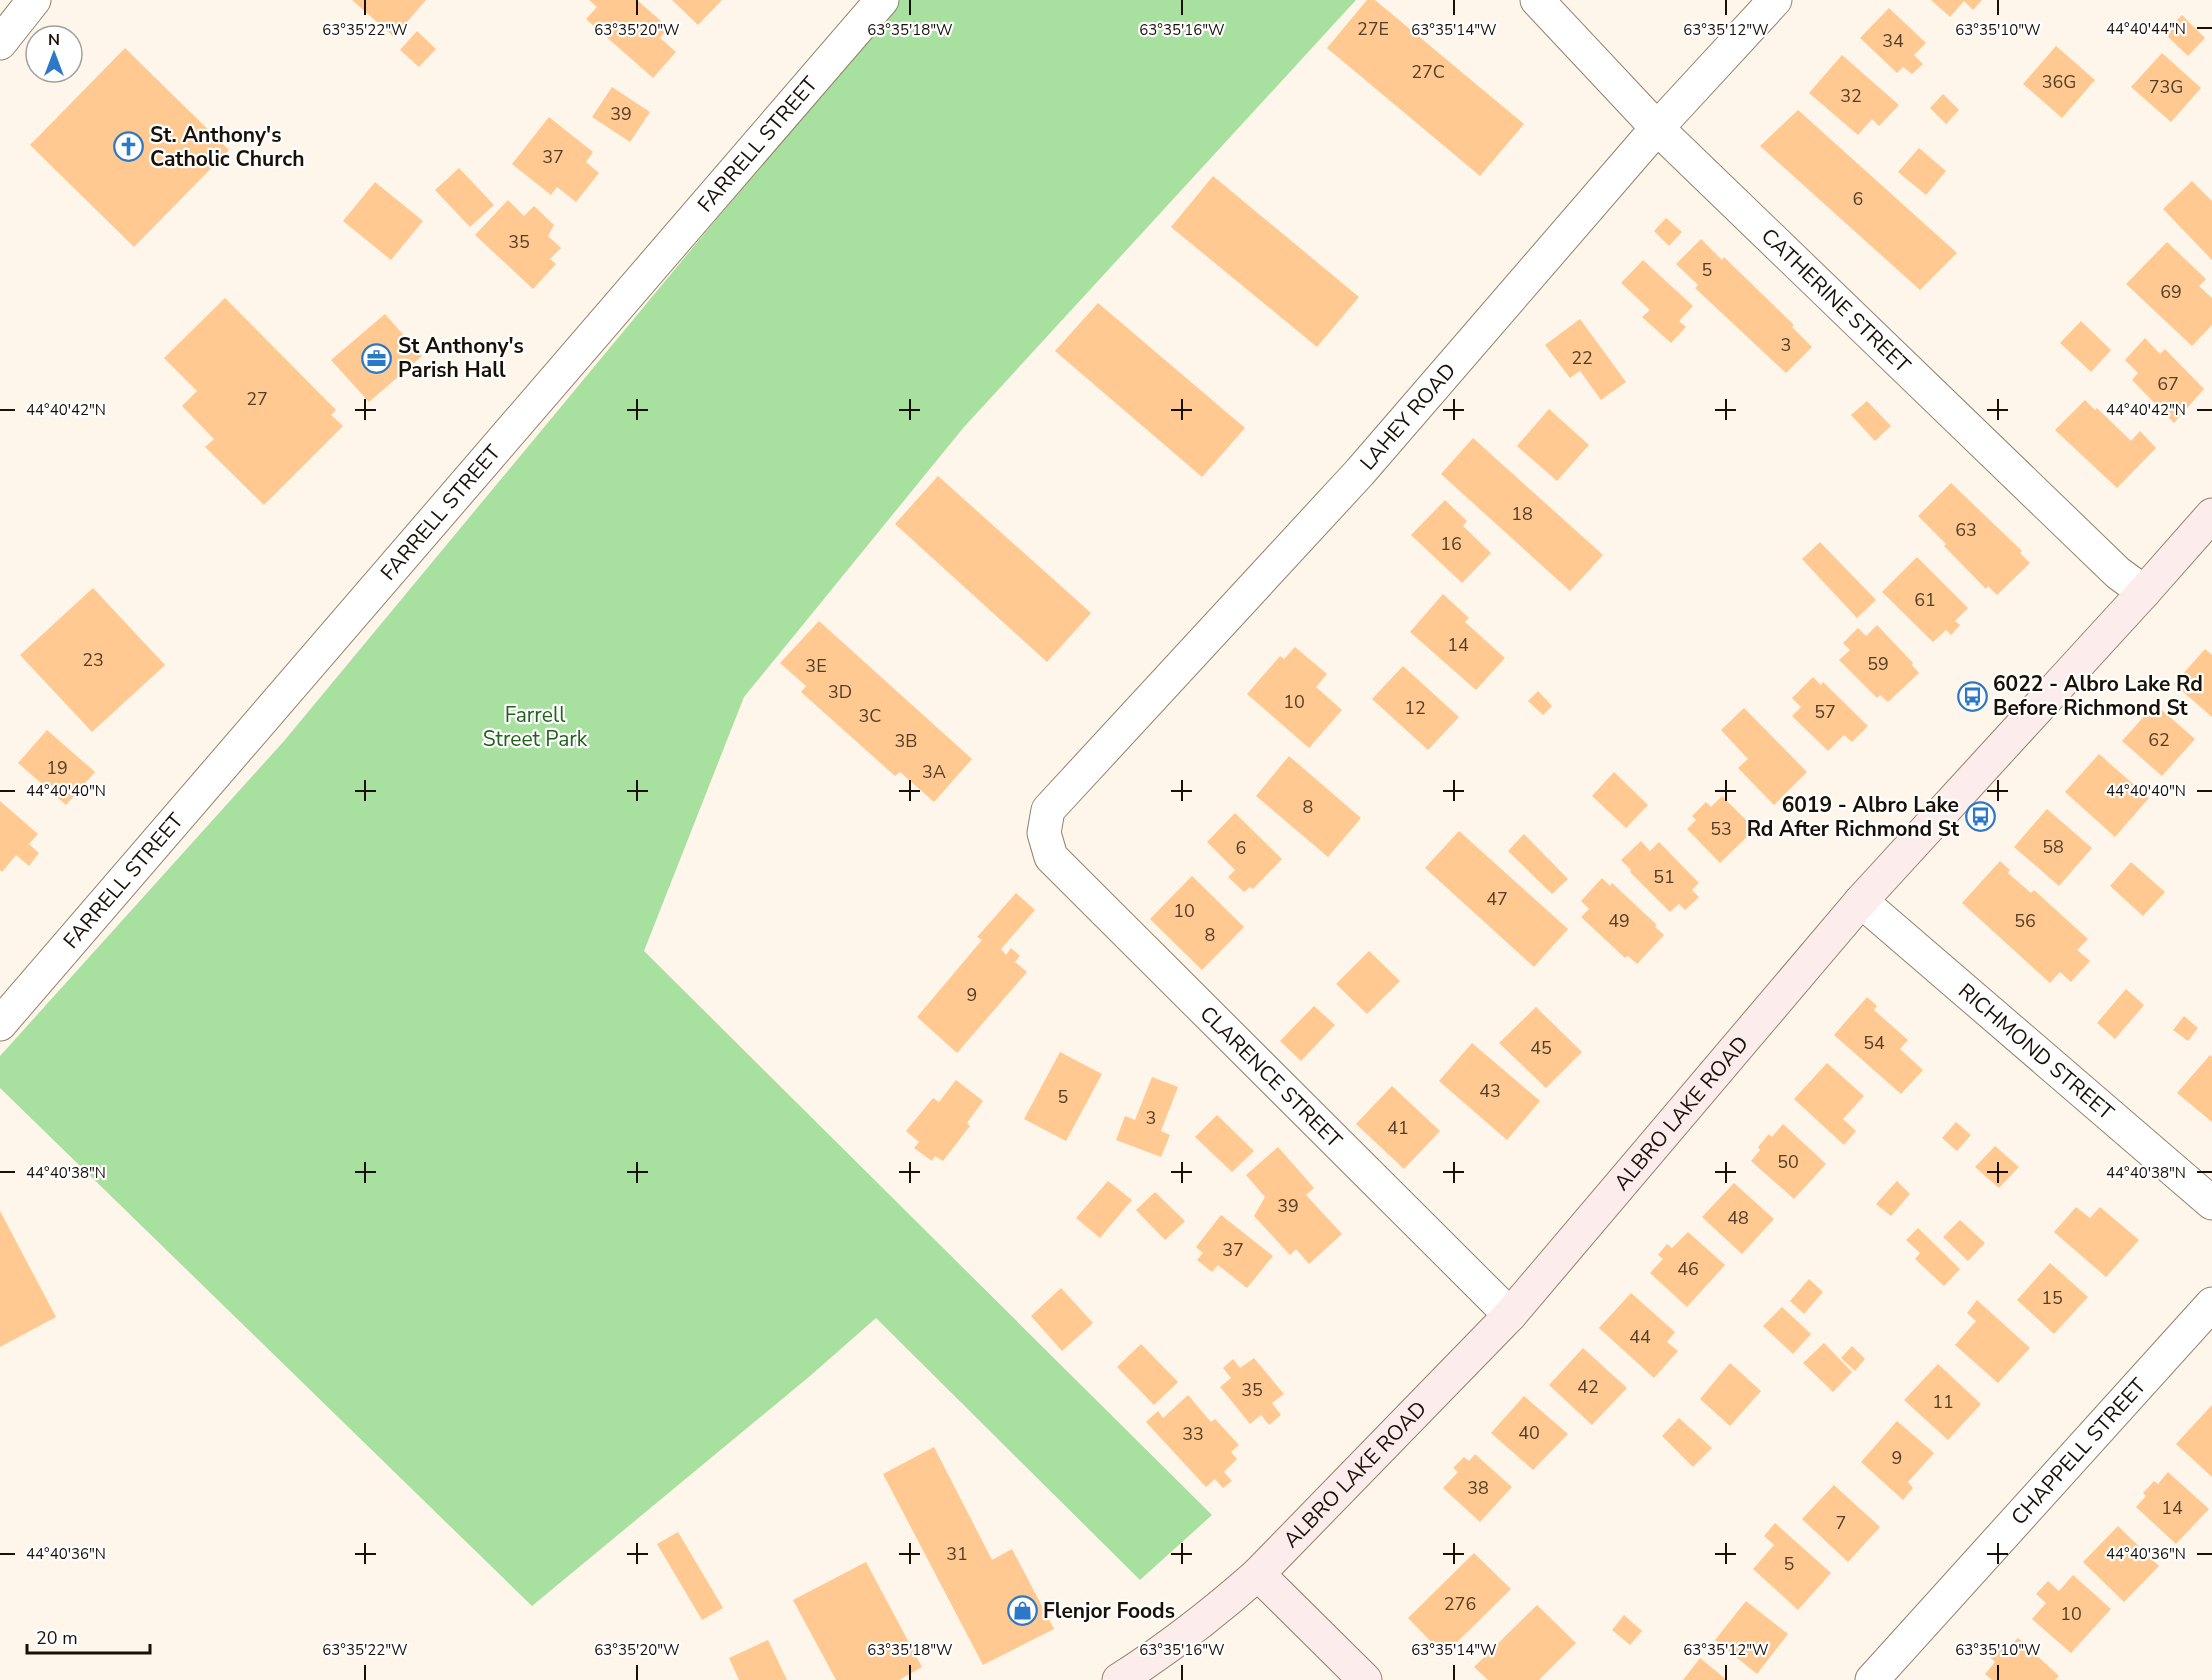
<svg xmlns="http://www.w3.org/2000/svg" width="2212" height="1680" font-family="'Nunito Sans',sans-serif">
  <style>
    .green { fill: #a7e09f }
    .building { fill: #ffc991 }
    .lines { fill: none; stroke-linecap: round; stroke-linejoin: round }
    .street-casing { stroke: #958169; stroke-width: 35 }
    .secondary-casing { stroke: #958169; stroke-width: 35 }
    .street { stroke: #fff; stroke-width: 33 }
    .secondary { stroke: #fceceb; stroke-width: 33 }
    .ticks { fill: none; stroke: #191108; stroke-width: 2 }
    .labels { text-anchor: middle; dominant-baseline: central; stroke-width: 4.5; stroke-linejoin: round; paint-order: stroke }
    .number-label { font-size: 18px; fill: #523f2a }
    .poi-label { font-size: 21px; font-weight: bold; fill: #191108; stroke: #fff; text-anchor: start }
    .street-label { font-size: 21px; fill: #191108; stroke: #fff }
    .park-label { font-size: 21px; fill: #23601c; stroke: #fff }
    .ticks-label { font-size: 15px; text-anchor: middle; fill: #191108; stroke: #fff; stroke-width: 4.5; stroke-linejoin: round; paint-order: stroke }
  </style>
  <rect width="100%" height="100%" fill="#fff6eb"/>
  <!-- green -->
  <path class="green" d="M898,0H1356L964,427L744,697L644,951L1212,1515L1140,1580L876,1318L810,1376L532,1606L0,1088V1056L284,741Z"/>
  <!-- building -->
  <path class="building" d="M352,0H426L394,37Z
    M589,0H637L669,28L660,38L676,52L653,78L586,19L597,7Z
    M672,0H722L698,25Z
    M1367,0H1375L1524,124L1480,176L1327,48Z
    M1931,0H1982L1973,10L1964,1L1950,17Z
    M1889,8L1926,43L1914,55L1923,64L1912,74L1903,67L1897,73L1860,38Z
    M2182,15L2205,38L2188,56L2164,33Z
    M417,31L436,49L419,67L400,50Z
    M2056,46L2095,80L2062,118L2023,84Z
    M125,48L229,150L134,247L30,145Z
    M2162,53L2201,88L2171,122L2131,87Z
    M1842,55L1899,105L1879,126L1872,119L1858,135L1809,93Z
    M612,87L650,112L630,142L592,117Z
    M1943,94L1959,110L1946,124L1930,108Z
    M1798,110L1957,253L1920,290L1760,146Z
    M549,117L593,152L586,162L599,173L576,202L557,187L551,195L512,164Z
    M1919,148L1946,171L1926,195L1898,172Z
    M459,168L494,205L470,227L435,190Z
    M1213,176L1359,297L1317,347L1171,227Z
    M2192,181L2212,201V260L2163,209Z
    M375,182L423,221L391,260L343,221Z
    M508,200L524,216L534,206L554,225L548,236L561,248L550,259L556,264L533,289L475,235Z
    M1666,218L1682,232L1669,246L1654,231Z
    M1701,239L1722,260L1724,257L1794,325L1792,327L1812,347L1786,373L1695,288L1698,285L1676,264Z
    M2167,242L2206,279L2199,286L2212,298V325L2192,346L2126,284Z
    M1643,260L1693,306L1679,321L1686,327L1671,343L1642,317L1650,310L1621,283Z
    M225,298L336,410L331,415L343,426L264,505L205,447L214,439L182,406L197,391L164,358Z
    M1098,303L1245,428L1202,477L1055,351Z
    M385,314L422,356L369,402L331,360Z
    M1580,319L1626,382L1601,400L1580,371L1570,378L1545,345Z
    M2081,321L2111,350L2091,372L2060,343Z
    M2145,338L2160,354L2165,349L2204,389L2174,423L2132,380L2138,373L2125,360Z
    M2085,400L2095,410L2097,408L2131,441L2140,431L2156,448L2117,488L2055,430Z
    M1867,401L1891,426L1875,441L1851,415Z
    M1549,409L1589,445L1557,481L1517,446Z
    M1473,438L1603,555L1570,591L1441,474Z
    M938,476L1091,613L1047,662L895,524Z
    M1951,483L2022,551L2020,553L2030,563L1997,595L1988,586L1986,589L1944,546L1946,544L1918,516Z
    M1445,500L1467,521L1463,526L1491,553L1462,583L1411,535Z
    M1820,542L1876,600L1857,618L1802,559Z
    M1917,557L1968,608L1955,621L1960,625L1951,635L1946,630L1933,642L1882,592Z
    M93,588L165,665L92,732L20,655Z
    M1443,594L1469,618L1465,622L1505,658L1476,690L1410,632Z
    M819,621L972,759L934,802L900,772L895,776L801,692L806,686L780,663Z
    M1877,625L1913,663L1912,665L1919,673L1888,702L1880,695L1877,698L1839,660L1850,650L1843,643L1858,628L1866,636Z
    M1295,647L1327,674L1316,687L1342,710L1309,748L1247,694L1280,656L1284,659Z
    M2205,649L2212,655V717L2174,684Z
    M1403,666L1459,717L1428,750L1372,699Z
    M1813,677L1821,685L1823,682L1868,726L1852,742L1844,735L1828,751L1792,716L1801,707L1792,698Z
    M1538,691L1552,706L1543,715L1528,701Z
    M2155,704L2195,739L2162,776L2122,741Z
    M1744,708L1807,772L1774,805L1738,768L1748,759L1721,730Z
    M47,730L95,772L66,805L18,763Z
    M2099,754L2149,798L2115,837L2065,792Z
    M1289,756L1361,818L1328,857L1256,796Z
    M1614,772L1648,805L1626,828L1592,796Z
    M1722,796L1755,829L1720,863L1687,829L1696,820L1692,816L1706,802L1711,807Z
    M0,801L38,834L29,844L39,853L29,866L16,855L2,872L0,870Z
    M2047,809L2092,848L2059,886L2014,847Z
    M1235,813L1282,859L1253,889L1250,887L1244,892L1228,877L1235,870L1207,842Z
    M1459,831L1568,929L1534,967L1425,868Z
    M1524,834L1568,879L1552,894L1508,851Z
    M1641,841L1650,851L1659,842L1699,883L1692,890L1699,897L1685,910L1679,904L1670,912L1630,872L1631,870L1621,860Z
    M2000,861L2010,870L2008,873L2031,893L2034,890L2088,939L2077,950L2090,961L2071,982L2060,972L2050,983L1962,903Z
    M2131,862L2165,892L2143,916L2110,886Z
    M1192,876L1244,927L1202,970L1150,919Z
    M1602,878L1610,886L1612,883L1657,925L1655,927L1664,935L1637,964L1628,956L1625,958L1581,917L1589,909L1581,901Z
    M1016,893L1035,910L1001,949L1006,955L1011,948L1020,956L1015,962L1027,972L957,1053L917,1017L982,940L977,937Z
    M1369,951L1400,981L1367,1014L1336,984Z
    M2126,989L2144,1005L2115,1039L2097,1023Z
    M1867,997L1877,1006L1874,1010L1908,1040L1900,1049L1923,1070L1901,1094L1834,1035Z
    M1314,1006L1335,1025L1301,1061L1280,1041Z
    M1536,1007L1582,1052L1546,1088L1499,1043Z
    M2184,1016L2198,1028L2188,1041L2173,1030Z
    M1472,1043L1540,1101L1507,1140L1439,1081Z
    M1060,1052L1102,1074L1066,1141L1024,1119Z
    M2210,1055L2212,1057V1122L2177,1093Z
    M1827,1063L1864,1096L1843,1119L1856,1131L1844,1145L1794,1099Z
    M1152,1077L1178,1087L1161,1131L1170,1135L1161,1157L1116,1140L1125,1116L1135,1120Z
    M956,1080L983,1101L967,1123L970,1126L943,1161L935,1156L932,1161L914,1148L919,1142L906,1131L933,1098L939,1102Z
    M1392,1086L1440,1131L1404,1169L1356,1124Z
    M1217,1115L1254,1151L1232,1172L1195,1137Z
    M1956,1122L1971,1135L1957,1151L1942,1138Z
    M1783,1124L1826,1164L1794,1199L1751,1161L1760,1150L1758,1147L1769,1134L1772,1137Z
    M1995,1146L2019,1167L1999,1188L1975,1167Z
    M1278,1147L1314,1188L1306,1195L1342,1234L1309,1264L1296,1249L1290,1255L1254,1216L1265,1197L1246,1175Z
    M1108,1181L1132,1200L1100,1238L1076,1218Z
    M1897,1181L1910,1194L1891,1216L1876,1204Z
    M1734,1183L1774,1219L1742,1254L1702,1217Z
    M1155,1192L1185,1221L1165,1240L1136,1210Z
    M2076,1207L2090,1218L2100,1207L2139,1240L2106,1277L2054,1232Z
    M0,1211L56,1317L0,1347Z
    M1221,1215L1273,1256L1247,1288L1218,1265L1212,1272L1197,1260L1203,1253L1196,1247Z
    M1960,1220L1985,1243L1968,1261L1943,1237Z
    M1918,1228L1960,1269L1944,1286L1915,1259L1920,1253L1906,1240Z
    M1688,1232L1725,1265L1687,1307L1650,1273L1663,1259L1658,1255L1667,1244L1672,1248Z
    M2050,1263L2088,1297L2054,1334L2017,1300Z
    M1809,1279L1823,1292L1804,1314L1790,1301Z
    M1061,1288L1093,1323L1062,1351L1031,1316Z
    M1631,1293L1675,1332L1667,1342L1678,1351L1654,1378L1599,1328Z
    M1977,1300L2030,1348L1998,1383L1955,1345L1976,1321L1967,1313Z
    M1782,1307L1811,1334L1793,1354L1763,1326Z
    M1824,1343L1852,1372L1833,1392L1803,1363Z
    M1141,1344L1178,1382L1154,1405L1117,1367Z
    M1852,1346L1865,1359L1855,1371L1841,1358Z
    M1583,1348L1627,1388L1592,1425L1549,1385Z
    M1254,1358L1284,1394L1272,1403L1281,1415L1269,1425L1261,1415L1250,1424L1220,1387L1231,1378L1223,1368L1233,1359L1240,1368Z
    M1730,1363L1761,1391L1730,1426L1700,1399Z
    M1938,1364L1981,1404L1948,1440L1904,1400Z
    M1188,1395L1211,1422L1215,1419L1239,1445L1231,1452L1237,1459L1224,1472L1232,1481L1223,1488L1215,1479L1206,1487L1146,1422L1158,1411L1163,1418Z
    M1524,1396L1568,1434L1533,1470L1491,1433Z
    M2212,1405V1477L2176,1444Z
    M1679,1418L1712,1448L1693,1467L1662,1436Z
    M1897,1421L1934,1453L1908,1482L1913,1488L1903,1500L1861,1462Z
    M934,1447L992,1560L1012,1549L1054,1629L983,1665L883,1474Z
    M1475,1454L1512,1487L1480,1522L1443,1488L1458,1472L1453,1468L1464,1457L1469,1461Z
    M2168,1472L2209,1509L2176,1544L2136,1507L2146,1496L2143,1493L2154,1481L2158,1484Z
    M1834,1485L1880,1527L1848,1562L1802,1519Z
    M1775,1523L1831,1573L1798,1610L1753,1569L1774,1545L1764,1536Z
    M2118,1526L2159,1566L2124,1602L2083,1562Z
    M678,1532L723,1608L702,1620L657,1544Z
    M1474,1553L1511,1589L1444,1655L1408,1618Z
    M866,1562L922,1667L899,1680H836L793,1600Z
    M2073,1575L2111,1609L2071,1653L2032,1619L2046,1603L2036,1594L2048,1581L2059,1591Z
    M1746,1601L1788,1634L1757,1674L1715,1640Z
    M1537,1605L1576,1643L1539,1680H1488L1474,1667Z
    M1624,1615L1642,1631L1630,1645L1612,1630Z
    M2018,1638L2059,1676L2055,1680H1992L1985,1674L1995,1662L1990,1657L2001,1644L2007,1649Z
    M768,1640L787,1680H739L729,1658Z
    M1700,1658L1727,1680H1683Z"/>
  <g class="lines">
    <defs>
      <g id="street">
        <path id="s1" d="M1537,0L1657,128L2118,573L2144,592"/>
        <path d="M0,43L34,0"/>
        <path id="s2" d="M1861,901L2212,1203"/>
        <path id="s3" d="M0,1024L882,0"/>
        <path id="s4" d="M1510,1315L1051,857L1044,833L1048,810L1360,472L1657,128L1775,0"/>
        <path id="s5" d="M1872,1680L2212,1304"/>
      </g>
      <g id="secondary">
        <path d="M1258,1574L1365,1680"/>
        <path id="s6" d="M1119,1680C1169,1648 1214,1613 1258,1574L1510,1315L1861,901L2144,592L2212,515"/>
      </g>
    </defs>
    <!-- street casing -->
    <use href="#street" class="street-casing"/>
    <!-- secondary casing -->
    <use href="#secondary" class="secondary-casing"/>
    <!-- street -->
    <use href="#street" class="street"/>
    <!-- secondary -->
    <use href="#secondary" class="secondary"/>
  </g>
  <!-- ticks -->
  <path class="ticks" d="M365,0V15M637,0V15M910,0V15M1182,0V15M1454,0V15M1726,0V15M1998,0V15M2197,28H2212M365,399V420M637,399V420M910,399V420M1182,399V420M1454,399V420M1726,399V420M1998,399V420M0,410H15M355,410H376M627,410H648M899,410H920M1171,410H1192M1443,410H1464M1715,410H1736M1987,410H2008M2197,410H2212M365,780V801M637,780V801M910,780V801M1182,780V801M1454,780V801M1726,780V801M1998,780V801M0,791H15M355,791H376M627,791H648M899,791H920M1171,791H1192M1443,791H1464M1715,791H1736M1987,791H2008M2197,791H2212M365,1162V1183M637,1162V1183M910,1162V1183M1182,1162V1183M1454,1162V1183M1726,1162V1183M1998,1162V1183M0,1172H15M355,1172H376M627,1172H648M899,1172H920M1171,1172H1192M1443,1172H1464M1715,1172H1736M1987,1172H2008M2197,1172H2212M365,1543V1564M637,1543V1564M910,1543V1564M1182,1543V1564M1454,1543V1564M1726,1543V1564M1998,1543V1564M0,1554H15M355,1554H376M627,1554H648M899,1554H920M1171,1554H1192M1443,1554H1464M1715,1554H1736M1987,1554H2008M2197,1554H2212M365,1665V1680M637,1665V1680M910,1665V1680M1182,1665V1680M1454,1665V1680M1726,1665V1680M1998,1665V1680"/>
  <!-- icons -->
  <defs>
    <symbol id="church-ring" viewBox="-11 -11 22 22"><circle r="9.5" fill="#fff" stroke="#2c78c8" stroke-width="1.5"/><path d="M-1.2-6h2.4v3.5h3.3v2.4h-3.3V6h-2.4V-.1h-3.3v-2.4h3.3Z" fill="#2c78c8"/></symbol>
    <symbol id="office-ring" viewBox="-11 -11 22 22"><circle r="9.5" fill="#fff" stroke="#2c78c8" stroke-width="1.5"/><path d="M-6-3h4V-5.5h4V-3h4V5H-6ZM-1-4.5V-3h2v-1.5ZM-6 0V1H6V0Z" fill="#2c78c8"/></symbol>
    <symbol id="bus-ring" viewBox="-11 -11 22 22"><circle r="9.5" fill="#fff" stroke="#2c78c8" stroke-width="1.5"/><path d="M-5-6H5V4H4V6H2V4H-2V6H-4V4H-5ZM-3.5-4V0h7V-4ZM-3.5 1.2v1.5H-2V1.2ZM2 1.2v1.5H3.5V1.2Z" fill="#2c78c8"/></symbol>
    <symbol id="shop-ring" viewBox="-11 -11 22 22"><circle r="9.5" fill="#fff" stroke="#2c78c8" stroke-width="1.5"/><path d="M-5-2.5h2.3a2.7 3.5 0 0 1 5.4 0H5L5.5 6h-11ZM-1.5-2.5h3a1.5 2.3 0 0 0-3 0Z" fill="#2c78c8"/></symbol>
  </defs>
  <g fill-rule="evenodd">
    <use href="#church-ring" x="112" y="130" width="33" height="33"/>
    <use href="#office-ring" x="360" y="342" width="33" height="33"/>
    <use href="#bus-ring" x="1956" y="680" width="33" height="33"/>
    <use href="#bus-ring" x="1964" y="800" width="33" height="33"/>
    <use href="#shop-ring" x="1006" y="1594" width="33" height="33"/>
  </g>
  <g class="labels">
    <!-- number labels -->
    <g class="number-label">
      <text x="1373" y="29">27E</text>
      <text x="1893" y="41">34</text>
      <text x="1428" y="72">27C</text>
      <text x="2059" y="82">36G</text>
      <text x="2166" y="87">73G</text>
      <text x="1851" y="96">32</text>
      <text x="621" y="114">39</text>
      <text x="553" y="157">37</text>
      <text x="1858" y="199">6</text>
      <text x="519" y="242">35</text>
      <text x="1707" y="270">5</text>
      <text x="2171" y="292">69</text>
      <text x="1786" y="345">3</text>
      <text x="1582" y="358">22</text>
      <text x="2168" y="384">67</text>
      <text x="257" y="399">27</text>
      <text x="1522" y="514">18</text>
      <text x="1966" y="530">63</text>
      <text x="1451" y="544">16</text>
      <text x="1925" y="600">61</text>
      <text x="1458" y="645">14</text>
      <text x="93" y="660">23</text>
      <text x="1878" y="664">59</text>
      <text x="816" y="666">3E</text>
      <text x="840" y="692">3D</text>
      <text x="1294" y="702">10</text>
      <text x="1415" y="708">12</text>
      <text x="1825" y="712">57</text>
      <text x="870" y="716">3C</text>
      <text x="2159" y="740">62</text>
      <text x="906" y="741">3B</text>
      <text x="57" y="768">19</text>
      <text x="934" y="772">3A</text>
      <text x="1308" y="807">8</text>
      <text x="1721" y="829">53</text>
      <text x="2053" y="847">58</text>
      <text x="1241" y="848">6</text>
      <text x="1664" y="877">51</text>
      <text x="1497" y="899">47</text>
      <text x="1184" y="911">10</text>
      <text x="1619" y="921">49</text>
      <text x="2025" y="921">56</text>
      <text x="1210" y="935">8</text>
      <text x="972" y="995">9</text>
      <text x="1874" y="1043">54</text>
      <text x="1541" y="1048">45</text>
      <text x="1490" y="1091">43</text>
      <text x="1063" y="1097">5</text>
      <text x="1151" y="1118">3</text>
      <text x="1398" y="1128">41</text>
      <text x="1788" y="1162">50</text>
      <text x="1288" y="1206">39</text>
      <text x="1738" y="1218">48</text>
      <text x="1233" y="1250">37</text>
      <text x="1688" y="1269">46</text>
      <text x="2052" y="1298">15</text>
      <text x="1640" y="1337">44</text>
      <text x="1588" y="1387">42</text>
      <text x="1252" y="1390">35</text>
      <text x="1943" y="1402">11</text>
      <text x="1529" y="1433">40</text>
      <text x="1193" y="1434">33</text>
      <text x="1897" y="1458">9</text>
      <text x="1478" y="1488">38</text>
      <text x="2172" y="1508">14</text>
      <text x="1841" y="1523">7</text>
      <text x="957" y="1554">31</text>
      <text x="1789" y="1564">5</text>
      <text x="1460" y="1604">276</text>
      <text x="2071" y="1614">10</text>
    </g>
    <!-- poi labels -->
    <g class="poi-label">
      <text x="150" y="135">St. Anthony's<tspan x="150" dy="24">Catholic Church</tspan></text>
      <text x="398" y="346">St Anthony's<tspan x="398" dy="24">Parish Hall</tspan></text>
      <text x="1993" y="684">6022 - Albro Lake Rd<tspan x="1993" dy="24">Before Richmond St</tspan></text>
      <text x="1959" y="805" text-anchor="end">6019 - Albro Lake<tspan x="1959" dy="24">Rd After Richmond St</tspan></text>
      <text x="1043" y="1611">Flenjor Foods</text>
    </g>
    <!-- street labels -->
    <g class="street-label">
      <text stroke="none"><textPath href="#s3" startOffset="1161">FARRELL STREET</textPath></text>
      <text stroke="none"><textPath href="#s1" startOffset="424">CATHERINE STREET</textPath></text>
      <text stroke="none"><textPath href="#s4" startOffset="1230">LAHEY ROAD</textPath></text>
      <text stroke="none"><textPath href="#s3" startOffset="675">FARRELL STREET</textPath></text>
      <text stroke="none"><textPath href="#s3" startOffset="189">FARRELL STREET</textPath></text>
      <text stroke="none"><textPath href="#s2" startOffset="231">RICHMOND STREET</textPath></text>
      <text transform="translate(1271 1077) rotate(45)">CLARENCE STREET</text>
      <text stroke="none"><textPath href="#s6" startOffset="801">ALBRO LAKE ROAD</textPath></text>
      <text stroke="none"><textPath href="#s5" startOffset="308">CHAPPELL STREET</textPath></text>
      <text stroke="none"><textPath href="#s6" startOffset="314">ALBRO LAKE ROAD</textPath></text>
    </g>
    <!-- park labels -->
    <g class="park-label">
      <text x="535" y="715">Farrell<tspan x="535" dy="24">Street Park</tspan></text>
    </g>
  </g>
  <g class="ticks-label">
    <text x="2146" y="34">44°40'44"N</text>
    <text x="365" y="35">63°35'22"W</text>
    <text x="637" y="35">63°35'20"W</text>
    <text x="910" y="35">63°35'18"W</text>
    <text x="1182" y="35">63°35'16"W</text>
    <text x="1454" y="35">63°35'14"W</text>
    <text x="1726" y="35">63°35'12"W</text>
    <text x="1998" y="35">63°35'10"W</text>
    <text x="66" y="415">44°40'42"N</text>
    <text x="2146" y="415">44°40'42"N</text>
    <text x="66" y="796">44°40'40"N</text>
    <text x="2146" y="796">44°40'40"N</text>
    <text x="66" y="1178">44°40'38"N</text>
    <text x="2146" y="1178">44°40'38"N</text>
    <text x="66" y="1559">44°40'36"N</text>
    <text x="2146" y="1559">44°40'36"N</text>
    <text x="365" y="1655">63°35'22"W</text>
    <text x="637" y="1655">63°35'20"W</text>
    <text x="910" y="1655">63°35'18"W</text>
    <text x="1182" y="1655">63°35'16"W</text>
    <text x="1454" y="1655">63°35'14"W</text>
    <text x="1726" y="1655">63°35'12"W</text>
    <text x="1998" y="1655">63°35'10"W</text>
  </g>
  <!-- north arrow -->
  <g transform="translate(54 54)"><circle r="28" fill="#ffffff" stroke="#a3a09c" stroke-width="1.5"/>
  <path d="M0-4.5L10 22L0 15L-10 22Z" fill="#2c78c8"/>
  <text y="-9" font-size="16" font-weight="bold" text-anchor="middle" fill="#191108">N</text>
  </g>
  <!-- scale -->
  <path d="M27 1644v9h123v-9" fill="none" stroke="#191108" stroke-width="3"/>
  <text x="36" y="1644" font-size="18" fill="#191108" stroke="#ffffff" stroke-width="4.5" paint-order="stroke">20 m</text>
</svg>
